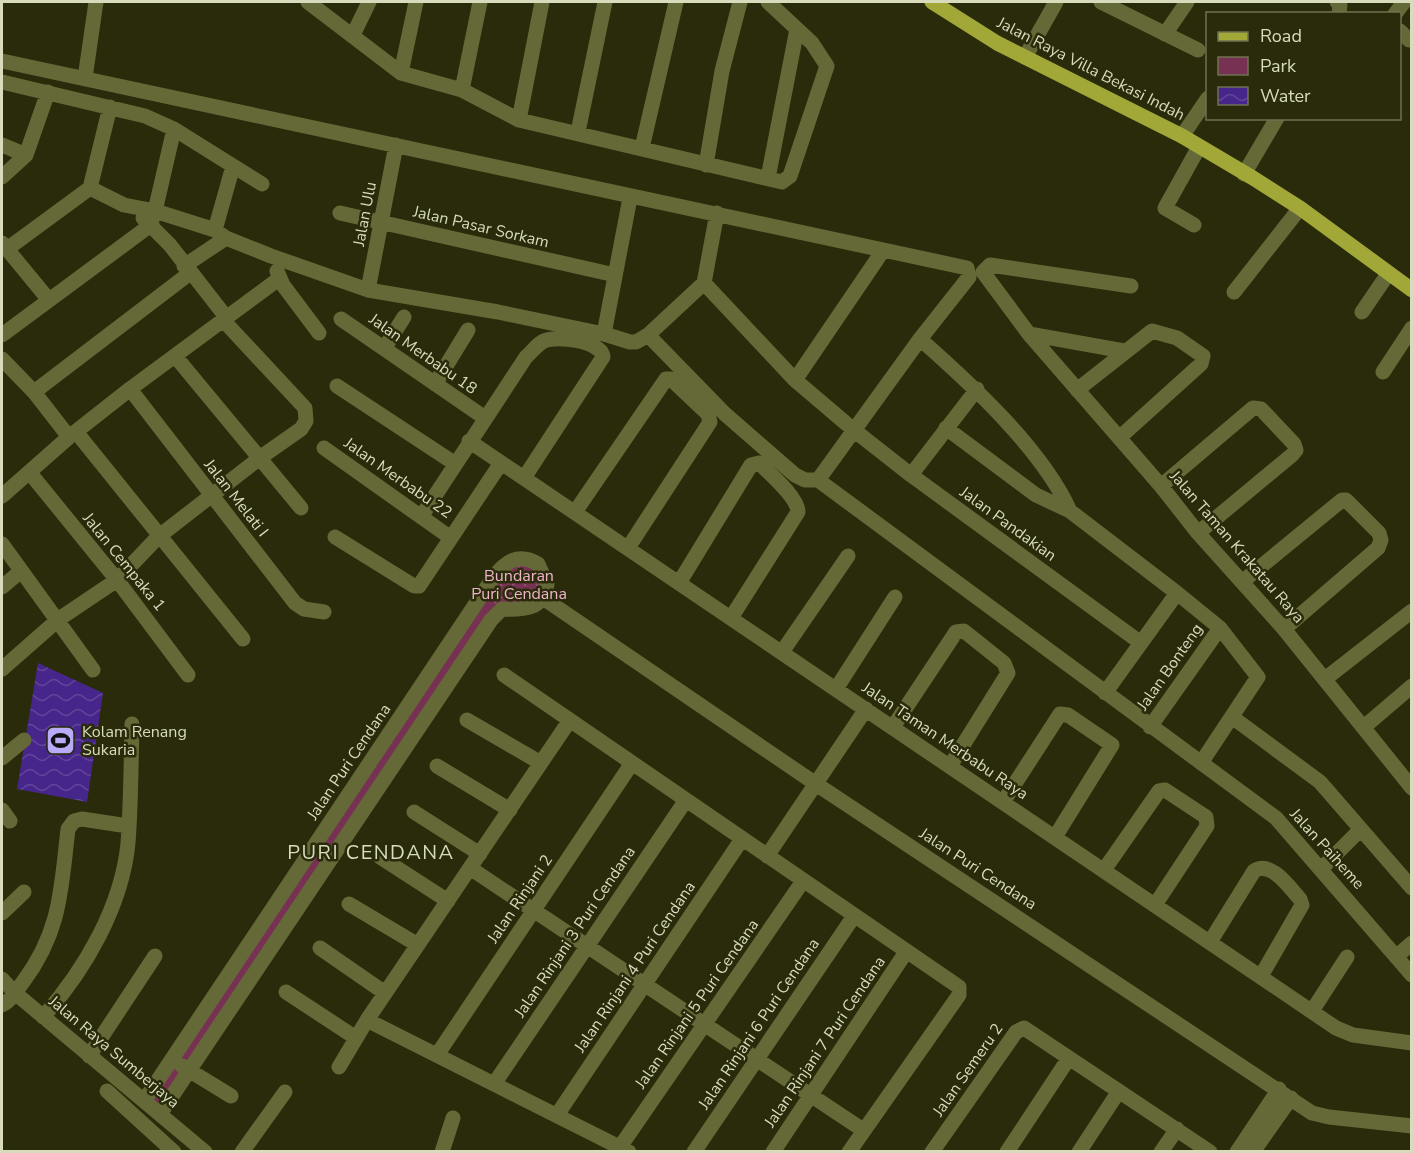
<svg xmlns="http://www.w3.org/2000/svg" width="1413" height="1153" font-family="'Nunito Sans',sans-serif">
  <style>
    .green { fill: #773153 }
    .park { fill: url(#park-dots) }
    .water { fill: url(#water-waves) }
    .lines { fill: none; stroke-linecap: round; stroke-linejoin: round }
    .minor { stroke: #656937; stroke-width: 15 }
    .major { stroke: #a2a837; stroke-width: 15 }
    .labels { text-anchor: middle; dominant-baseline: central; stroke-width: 5; stroke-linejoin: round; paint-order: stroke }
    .street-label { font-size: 16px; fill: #d8dbbc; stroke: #292b0a }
    .park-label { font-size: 16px; fill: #efb4cc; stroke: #292b0a }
    .poi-label { font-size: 16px; fill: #d8dbbc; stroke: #292b0a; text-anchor: start }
    .quarter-label { font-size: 20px; letter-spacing: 1.5px; fill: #d8dbbc; stroke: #292b0a }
  </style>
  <defs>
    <pattern id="park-dots" width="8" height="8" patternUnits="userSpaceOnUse" patternTransform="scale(1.5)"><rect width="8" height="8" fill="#773153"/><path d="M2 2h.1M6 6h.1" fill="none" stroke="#8a4e6a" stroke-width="1.8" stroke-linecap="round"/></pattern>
    <pattern id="water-waves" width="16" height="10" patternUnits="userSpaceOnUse" patternTransform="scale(1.5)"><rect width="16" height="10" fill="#47268b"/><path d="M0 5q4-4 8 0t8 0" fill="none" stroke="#614599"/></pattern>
  </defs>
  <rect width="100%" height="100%" fill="#292b0a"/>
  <!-- green -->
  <path class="green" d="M482,594L502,609L160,1114L144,1101Z"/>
  <!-- park -->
  <path class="park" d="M504,564H538L543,598L502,609L482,594Z"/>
  <!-- water -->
  <path class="water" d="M38,663L103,693L87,802L17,789Z"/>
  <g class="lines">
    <!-- minor -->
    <path class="minor" d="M308,2L401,73L462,90L519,120L782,182L790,176L827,66L812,43L768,2
      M1101,2L1198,50
      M1337,2L1340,5L1339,14
      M1395,14L1404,2
      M1400,31L1409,40
      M1165,34L1187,2
      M353,35L369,2
      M1025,57L1056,2
      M2,61L967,268L969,277L920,339L818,480
      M401,73L416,2
      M85,78L96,2
      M2,82L145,116L174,129L262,184
      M462,90L480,2
      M519,120L542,2
      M578,132L605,2
      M1182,136L1208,98
      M2,145L26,155
      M642,148L676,2
      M706,165L722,71L740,2
      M1244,174L1277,118
      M2,177L26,155L48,92
      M768,178L797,29
      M90,188L124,205L155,211L215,230L226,238L271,256L368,290L498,312L604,334L630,342H636L648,335L704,283
      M155,211L174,129
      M340,213L615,275
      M717,213L704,283L795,380L855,431L911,475L1141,643
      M143,218L170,245L226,317
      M1194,225L1165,208L1199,147
      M215,230L233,166
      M2,243L49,300
      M7,249L90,188L110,107
      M184,266L226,238
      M277,271L283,285L319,333
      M1131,286L990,265L983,272L1029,334L1161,486L1198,533L1284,629L1412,788
      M368,290L396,145
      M1234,292L1300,208
      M1362,312L1388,274
      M341,319L485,418
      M604,334L630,198
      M1029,334L1124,351
      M2,335L152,224
      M648,335L725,414L795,475L805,480H818L1276,818L1412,975
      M920,339C971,384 1042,449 1070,511
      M384,349L404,317
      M175,356L301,508
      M2,359L34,392L69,437
      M1383,372L1412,328
      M795,380L882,252
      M435,384L468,330
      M337,386L454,463
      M130,389L295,603L304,609L324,612
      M1077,390L1152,331L1177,338L1203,356L1201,364L1119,438
      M34,392L190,273
      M946,428L1036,495L1070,511L1177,593L1220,628L1258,677L1201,763
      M77,433L243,639
      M469,441L1336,1028L1353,1035L1412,1043
      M324,448L451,538
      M30,473L117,580L188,675
      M911,475L977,389
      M1161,486L1253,408L1261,409L1294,444L1296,450L1292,455L1198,533
      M2,496L69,437L130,389L280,278
      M575,512L666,379H671L708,414L710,422L628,548
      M421,517L526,357C532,352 537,344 544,341C556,335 602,341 603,357L524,478
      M335,537L414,586H419L501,463
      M2,544L93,670
      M1242,582L1342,500H1346L1379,533L1381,540L1378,548L1284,629
      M679,583L751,465L759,463C769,473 798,497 798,512L731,618
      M2,587L21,571
      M543,598L816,784L1312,1113L1329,1117L1412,1126
      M782,652L848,556
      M2,669L59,619L117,580L158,537L261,457L301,429L306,421L305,408L223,320
      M504,675L959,987V995L849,1152
      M1325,679L1412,611
      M836,689L895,597
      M1105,693L1177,593
      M1232,717L1320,782L1412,888
      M467,720L541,763
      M893,727L956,632L964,631L1004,663L1008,673L950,766
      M1150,727L1220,628
      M1364,727L1412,686
      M2,758L24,740
      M437,766L510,810
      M1003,802L1060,714L1068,715L1112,745L1055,837
      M2,810L10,821
      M414,812L480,854
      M767,856L866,709
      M380,857L448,901
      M470,868L863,1130
      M1322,868L1361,829
      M1104,870L1159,791L1165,790L1206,817L1207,826L1155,905
      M349,904L418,945
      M2,913L24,892
      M1210,942L1254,871C1271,860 1289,887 1300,899L1302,905L1261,976
      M320,948L385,993
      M1396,957L1412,943
      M2,979L15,993L205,1152
      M286,992L356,1038
      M2,1005C11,1001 17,990 23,982C61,931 61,889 68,829L74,821L82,819L128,826
      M1312,1011L1347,957
      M43,1017C85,970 122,906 128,843C131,804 131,764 132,724
      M367,1020L629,1152
      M437,1055L632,763
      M89,1056L155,956
      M182,1066L231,1096
      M339,1067L367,1020L570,720
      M494,1084L686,800
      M107,1091L174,1152
      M144,1101L493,578C505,562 518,552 538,564L547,584C543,610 524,610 502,609L491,620L160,1114
      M557,1115L742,839
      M620,1147L803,881
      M242,1152L285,1092
      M442,1152L453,1118
      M694,1152L854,916
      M773,1152L906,952
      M932,1152L1016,1032L1024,1028L1210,1152
      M1007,1152L1069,1058
      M1079,1152L1119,1091
      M1161,1152L1177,1129
      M1237,1152L1279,1089
      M1253,1152L1291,1098"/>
    <!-- major -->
    <path class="major" d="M932,2L997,43L1182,136L1253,178L1300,208L1412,290"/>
  </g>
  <!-- icons -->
  <defs>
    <symbol id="stadium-square" viewBox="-11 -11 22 22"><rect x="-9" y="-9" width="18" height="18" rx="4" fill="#b9abf7" stroke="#292b0a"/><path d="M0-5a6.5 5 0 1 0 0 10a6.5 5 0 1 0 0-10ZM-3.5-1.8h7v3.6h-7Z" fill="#111"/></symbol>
  </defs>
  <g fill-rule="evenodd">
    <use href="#stadium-square" x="44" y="724" width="33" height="33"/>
  </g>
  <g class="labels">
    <!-- street labels -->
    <g class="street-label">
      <text transform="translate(1091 69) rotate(27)">Jalan Raya Villa Bekasi Indah</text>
      <text transform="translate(365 214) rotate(-79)">Jalan Ulu</text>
      <text transform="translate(481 227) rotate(13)">Jalan Pasar Sorkam</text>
      <text transform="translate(423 354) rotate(35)">Jalan Merbabu 18</text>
      <text transform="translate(398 478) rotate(35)">Jalan Merbabu 22</text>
      <text transform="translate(236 498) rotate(52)">Jalan Melati I</text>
      <text transform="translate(1008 524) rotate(36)">Jalan Pandakian</text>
      <text transform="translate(1237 547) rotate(49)">Jalan Taman Krakatau Raya</text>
      <text transform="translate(124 562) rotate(51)">Jalan Cempaka 1</text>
      <text transform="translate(1170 667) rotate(-55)">Jalan Bonteng</text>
      <text transform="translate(945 741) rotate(34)">Jalan Taman Merbabu Raya</text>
      <text transform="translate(349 762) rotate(-56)">Jalan Puri Cendana</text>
      <text transform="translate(1327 849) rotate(48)">Jalan Paiheme</text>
      <text transform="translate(978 869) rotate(33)">Jalan Puri Cendana</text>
      <text transform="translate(520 899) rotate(-56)">Jalan Rinjani 2</text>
      <text transform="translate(575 932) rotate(-56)">Jalan Rinjani 3 Puri Cendana</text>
      <text transform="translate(635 967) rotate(-56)">Jalan Rinjani 4 Puri Cendana</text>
      <text transform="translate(697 1004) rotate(-55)">Jalan Rinjani 5 Puri Cendana</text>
      <text transform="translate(759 1024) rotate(-56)">Jalan Rinjani 6 Puri Cendana</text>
      <text transform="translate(825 1042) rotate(-56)">Jalan Rinjani 7 Puri Cendana</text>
      <text transform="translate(114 1052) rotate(40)">Jalan Raya Sumberjaya</text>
      <text transform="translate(968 1070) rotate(-55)">Jalan Semeru 2</text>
    </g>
    <!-- park labels -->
    <g class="park-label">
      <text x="519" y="576">Bundaran<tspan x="519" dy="18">Puri Cendana</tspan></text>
    </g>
    <!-- poi labels -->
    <g class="poi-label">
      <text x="82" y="732">Kolam Renang<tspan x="82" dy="18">Sukaria</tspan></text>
    </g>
    <!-- quarter labels -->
    <g class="quarter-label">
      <text x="371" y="852">PURI CENDANA</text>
    </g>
  </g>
  <!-- border -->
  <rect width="1413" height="1153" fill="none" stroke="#d8dbbc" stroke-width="6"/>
  <!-- legend -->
  <rect x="1206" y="12" width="195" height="108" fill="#292b0a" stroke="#6f7151" stroke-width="1.5"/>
  <rect x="1218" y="32" width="30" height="9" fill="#a2a837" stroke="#6f7151" stroke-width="1.5"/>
  <text x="1260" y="42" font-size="18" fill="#d8dbbc">Road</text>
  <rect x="1218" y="57" width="30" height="18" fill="#773153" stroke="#6f7151" stroke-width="1.5"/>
  <text x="1260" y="72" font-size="18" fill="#d8dbbc">Park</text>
  <rect x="1218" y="87" width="30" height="18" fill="url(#water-waves)" stroke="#6f7151" stroke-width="1.5"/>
  <text x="1260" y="102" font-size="18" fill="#d8dbbc">Water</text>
</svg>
